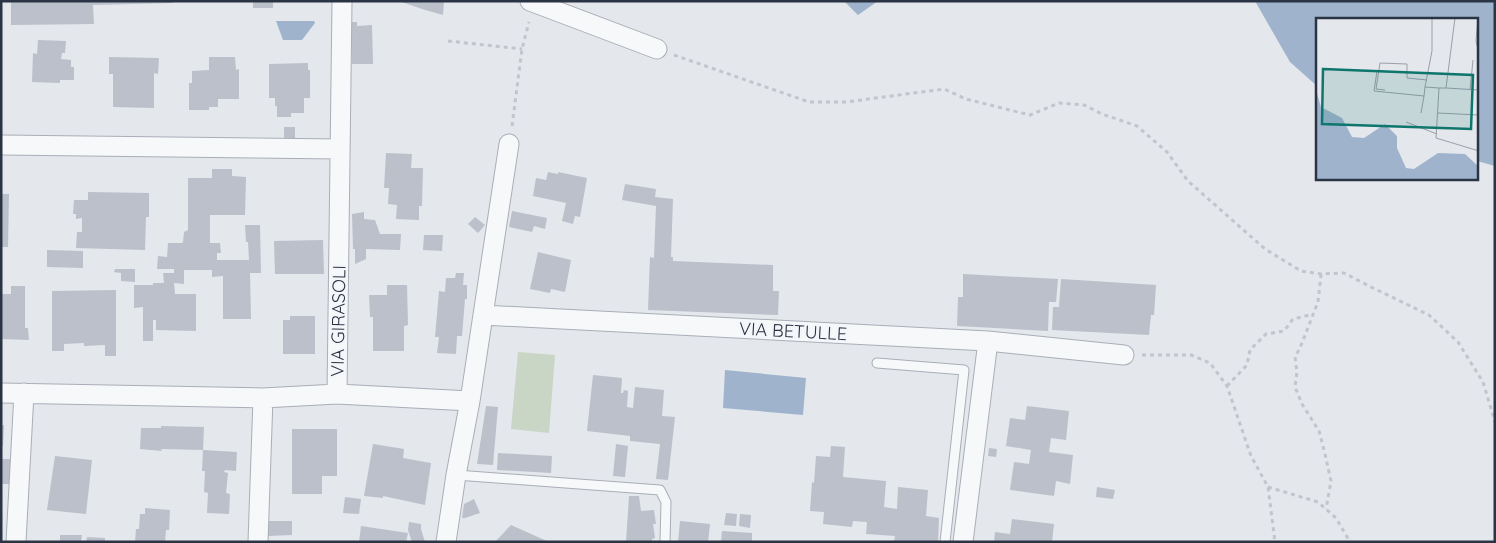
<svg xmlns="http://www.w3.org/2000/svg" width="1496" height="543" font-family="Quicksand,sans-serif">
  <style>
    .green { fill: #c9d6c5 }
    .water { fill: #9fb4cc }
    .building { fill: #bbc0ca }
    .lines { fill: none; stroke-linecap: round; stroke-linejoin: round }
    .service-casing { stroke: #a9aeb7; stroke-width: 11 }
    .minor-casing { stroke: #a9aeb7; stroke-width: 21 }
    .path { stroke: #c2c5cb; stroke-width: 3; stroke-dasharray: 4 4; stroke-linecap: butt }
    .service { stroke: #f7f8fa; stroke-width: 9 }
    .minor { stroke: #f7f8fa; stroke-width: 19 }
    .labels { text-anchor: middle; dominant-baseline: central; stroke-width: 5; stroke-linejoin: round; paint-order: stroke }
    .street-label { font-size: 18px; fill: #2b3445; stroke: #f4f6f9 }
    .inset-road { fill: none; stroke: #9a9fa9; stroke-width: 1 }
    .view { fill: #0f766e; fill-opacity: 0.15; stroke: #0f766e; stroke-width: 2.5 }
    .inset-edge { fill: none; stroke: #2b3445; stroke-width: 2.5 }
  </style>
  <rect width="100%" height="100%" fill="#e4e7ec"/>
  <!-- green -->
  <path class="green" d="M518,352L555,355L549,433L511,429Z"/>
  <!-- water -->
  <path class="water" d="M844,1H878L858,15Z
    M1255,1H1495V166L1477,161V19H1317V86L1290,62Z
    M276,21H314L315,23L302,40H283Z
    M725,370L806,378L803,415L723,408Z"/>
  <!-- building -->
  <path class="building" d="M11,1H173V3L93,5L94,24L11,25Z
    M253,1H273V8H253Z
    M399,1H444L443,15L425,10Z
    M352,22H357V26L372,25L373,64H352Z
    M38,40L66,41L65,53H62L61,59L71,60V67H74V80H60V83L32,82L33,53L37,54Z
    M109,57L159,58L158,74L154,73V108L113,107V74H109Z
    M209,57H235L236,70L239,69V99H218V107H209V110H189V83H192V71L209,70Z
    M308,63V70H310V98H304V113H291V117H277V106H275V98H269V64Z
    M284,127H295V139H284Z
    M386,153L412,154L411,168H423L422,206H419V220L396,219L397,205L388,204L389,188H384Z
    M212,169H232V176L246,177L245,215H210V243H220L221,253H217V260H249L248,242H246L245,225H260L261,273H250L251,319H223V276L212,277V270H184V284L174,283L175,294H196V331L156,330V320H153V341H143V307L134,308V285H153V283H164L163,273H174V269H157L158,256L167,257L168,243H182L183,242L184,232L188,230V178H212Z
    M548,172L558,174V172L587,178L580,217L575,216L573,224L562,221L566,203L533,196L536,178L546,180Z
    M625,184L656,189L655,197L673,199L671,257H673V261L773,265V291H779L778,315L648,310L650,257L654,258L656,206L622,200Z
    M88,192L149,193V217H146L145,250L76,248L77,232H82V218L76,219V214H73L74,200H88Z
    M1,194H9L8,247H1Z
    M512,211L547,218L545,229L534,226L532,232L509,227Z
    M364,212V219L375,220L380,234H401L400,250L366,249V259L355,264V249H353L352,214Z
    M475,217L485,225L478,233L468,224Z
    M424,235H443L442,251L423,250Z
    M323,240L324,274H275L274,241Z
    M47,250L83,251V268L47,267Z
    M538,252L571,260L565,292L551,289L550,293L530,289Z
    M115,269H135V282L121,281V273L114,272Z
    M456,273H464L463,285H467V299H465L462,336H457L456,354L437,353L439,337H435L439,291L445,292L446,278H455Z
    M963,274L1058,279L1056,302H1049L1048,331L957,326L958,297H963Z
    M1061,279L1156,285L1154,315H1151L1149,335L1052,330L1053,307H1059Z
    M387,285H407L408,325L404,326V351H373V317H370L369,295H387Z
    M11,286H25V328H28L29,340L1,339V294H11Z
    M116,290V356H105V345L84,346V343L64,344V351H52V291Z
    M290,316H315V354H283V320H290Z
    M593,375L622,378L621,393H623L624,390L628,391L627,407L633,408L635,387L664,390L662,416L675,417L668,480L656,479L660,444L630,441V436L587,431Z
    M486,406L498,407L493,465L477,464Z
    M1027,406L1069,411L1066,440L1051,438L1049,452L1073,455L1070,484L1056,481L1054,496L1010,490L1014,462L1029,464L1031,450L1006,446L1010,418L1025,420Z
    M1,425H4L3,446H1Z
    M161,426L204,427L203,450L161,449L162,451L140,449L141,428H161Z
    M292,429H337V476H322V494H292Z
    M373,444L404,449L403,458L431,463L425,505L383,496V498L364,496Z
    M616,444L628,446L625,477L613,476Z
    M831,446L845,447L843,477L886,481L884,507L897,509L898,487L928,490L926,516L939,518L938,542H894L895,536L866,534L867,522L853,521L852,527L823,524L824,512L810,511L812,482L814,483L816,456L830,457Z
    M989,448L997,449L996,457L988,456Z
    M203,450L237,452L236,471L225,470L224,472L228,473L226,493L230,494L229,514L207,513L208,493L204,492L205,471H202Z
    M498,453L552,456L551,473L497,470Z
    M55,456L92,460L86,514L47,510Z
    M1,459H12L11,484H1Z
    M1097,487L1115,490L1113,499L1096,497Z
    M629,496H639L641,511L654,510L656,524H653L655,538L652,539V542H626Z
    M345,497L361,499L359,514L343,513Z
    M474,499L480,513L465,518H462L464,504Z
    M145,508L170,510L169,530H166L165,542H135L136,529H139L140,514H145Z
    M726,513L737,514L736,526L724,525Z
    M740,514L751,515L750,528L739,526Z
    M1012,519L1054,524L1052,542H994L995,532L1010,534Z
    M268,521H292V535L268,536Z
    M680,521L710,524L708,542H678Z
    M409,522L421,524V529L425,542H412L408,530Z
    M511,525L549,542H495Z
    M361,526L408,533L406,542H359Z
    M722,531L752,533V542H721Z
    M60,535H82L81,542H60Z
    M87,537L105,538V542H86Z"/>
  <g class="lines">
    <defs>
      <path id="service" d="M877,363L964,370L945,542
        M456,475L660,490L666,502L665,542"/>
      <path id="minor" d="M342,1L337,394L470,401L456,475L446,542
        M530,1L657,49
        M1,145L340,149
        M483,315L509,144
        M988,341L1124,355
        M1,393L263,398
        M470,401L483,315L988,341L963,542
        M16,542L24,393
        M258,542L263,398L337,394"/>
    </defs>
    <!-- service casing -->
    <use href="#service" class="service-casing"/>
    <!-- minor casing -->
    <use href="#minor" class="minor-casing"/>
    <!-- path -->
    <path class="path" d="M448,41L522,49
      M674,55L809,102H846L944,89L966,99L1030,115L1059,103L1084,105L1102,114L1137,126L1167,152L1188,181L1265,249L1301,271L1321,274L1344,273L1373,288L1429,315L1458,342L1483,382L1495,422
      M512,126L522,49L529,22
      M1321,274L1318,302L1300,348L1295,357L1297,372L1295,387L1302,404L1319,431L1325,454L1331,481L1326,509
      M1142,355H1191L1210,363L1227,386L1251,456L1268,487L1275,542
      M1227,386L1247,365L1250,350L1266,334L1284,331L1293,319L1314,314
      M1268,487L1318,502L1336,518L1350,542"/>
    <!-- service -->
    <use href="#service" class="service"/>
    <!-- minor -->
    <use href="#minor" class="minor"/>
  </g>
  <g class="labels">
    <!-- street labels -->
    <g class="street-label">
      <text transform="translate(338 321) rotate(-89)">VIA GIRASOLI</text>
      <text transform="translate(793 331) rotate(3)">VIA BETULLE</text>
    </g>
  </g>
  <!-- overview -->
  <g transform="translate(1316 18)">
    <rect width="162" height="162" fill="#e4e7ec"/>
    <path d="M0,72L5,89L26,100L36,119L48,120L69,106L81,118V130L90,150L98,151L122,135L149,136L162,148V162H0Z" fill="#9fb4cc"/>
    <path class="inset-road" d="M116,0V33L109,69L123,70L120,120L163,133M162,0L160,23L163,35M61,53L58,73L108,78L109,69M123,70H130L139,0M130,70L163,72M69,72L60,71L64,45L91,46V60L111,62M154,72L157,42M105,95L108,78M122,95L163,97M90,104L121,116"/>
    <path class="view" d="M7,51L157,57L155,111L6,106Z"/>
    <rect width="162" height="162" class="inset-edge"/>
  </g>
  <!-- border -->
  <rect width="1496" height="543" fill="none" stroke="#2b3445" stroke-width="5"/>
</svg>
